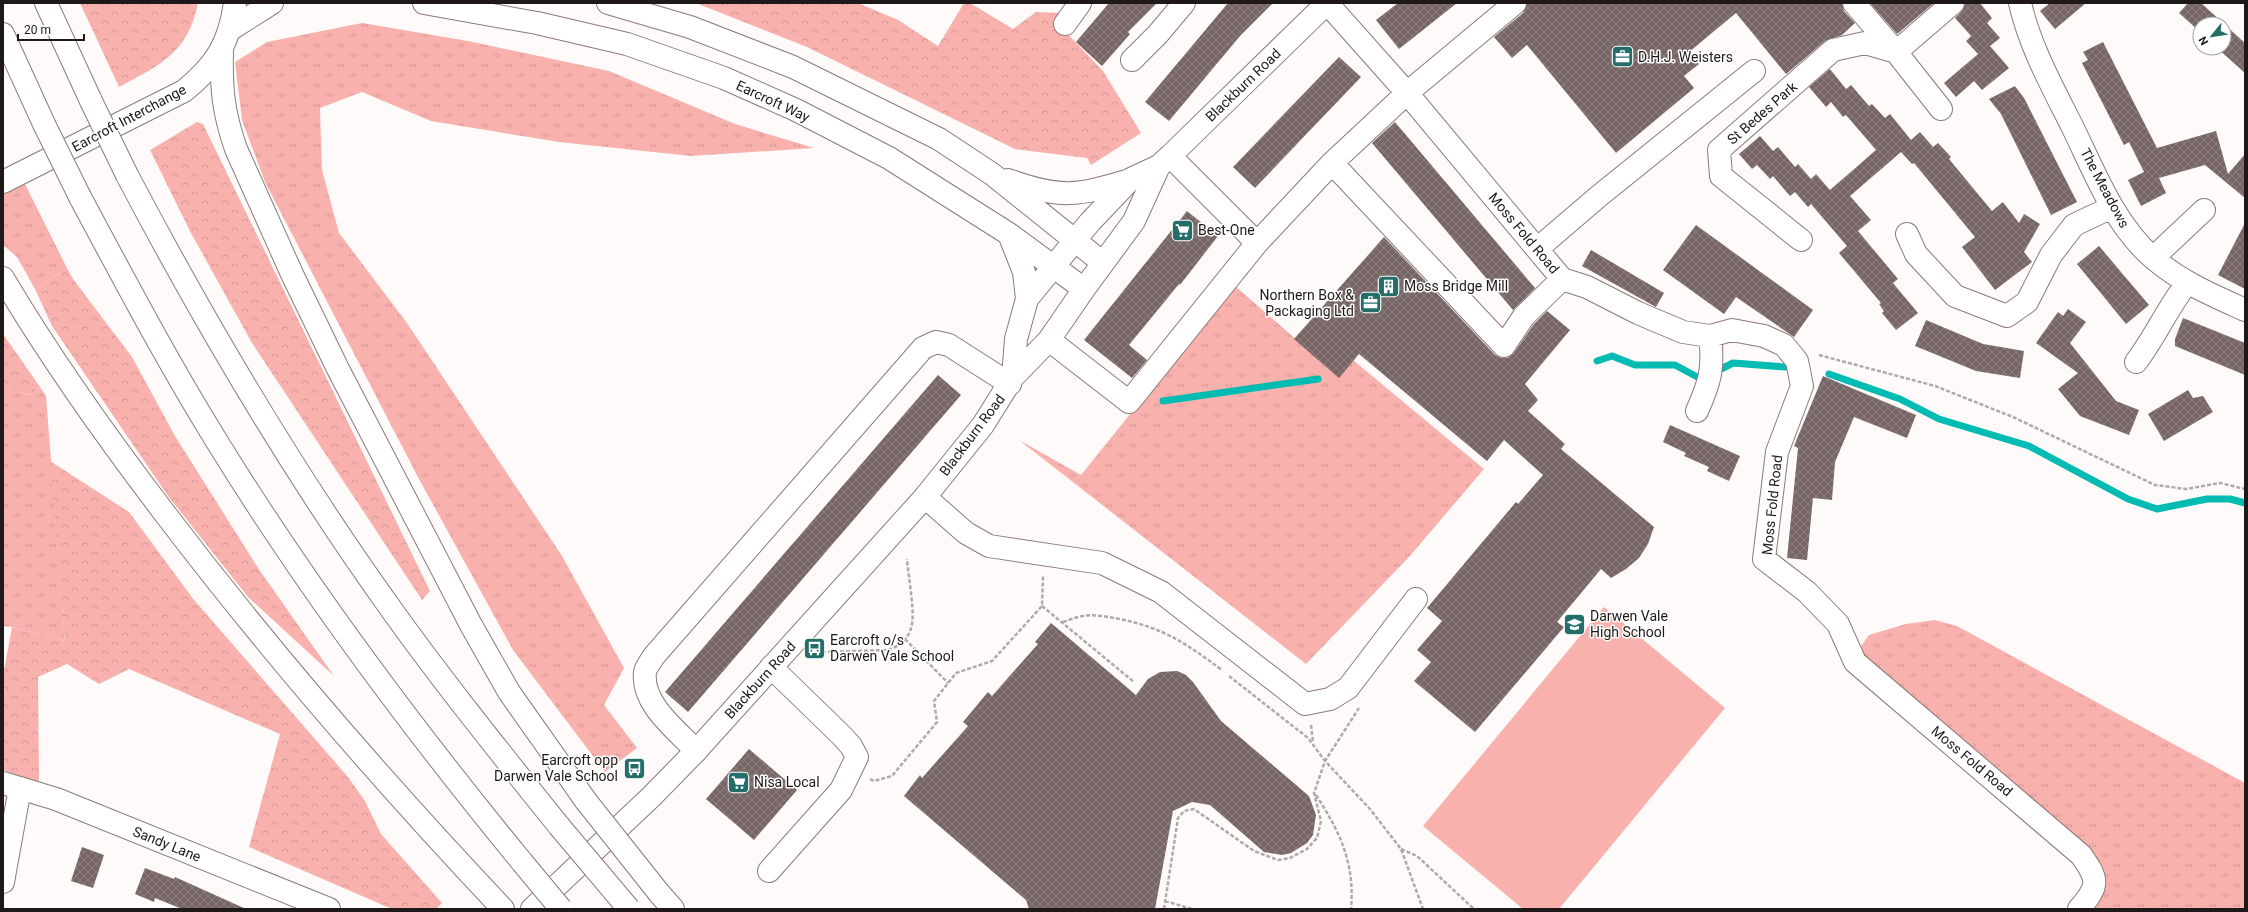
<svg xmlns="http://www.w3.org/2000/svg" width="2248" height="912" font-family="Roboto,sans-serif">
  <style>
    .grass { fill: url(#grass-tufts) }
    .forest { fill: url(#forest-crowns) }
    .park { fill: #f9b1ae }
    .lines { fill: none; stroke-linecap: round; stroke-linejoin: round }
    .stream { stroke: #02bbb2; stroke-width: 7 }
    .building { fill: url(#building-cross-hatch) }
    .minor-casing { stroke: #8b7a79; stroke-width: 24 }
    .major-casing { stroke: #8b7a79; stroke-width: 24 }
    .highway-casing { stroke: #8b7a79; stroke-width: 24 }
    .path { stroke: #afaaa9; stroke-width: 2.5; stroke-dasharray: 4 2; stroke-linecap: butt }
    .minor { stroke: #fff; stroke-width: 22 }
    .major { stroke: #fff; stroke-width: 22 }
    .highway { stroke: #fff; stroke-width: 22 }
    .highway-bridge-casing { stroke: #8b7a79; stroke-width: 24; stroke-linecap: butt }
    .highway-bridge { stroke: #fff; stroke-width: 22 }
    .labels { text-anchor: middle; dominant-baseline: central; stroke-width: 3; stroke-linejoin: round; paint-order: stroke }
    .poi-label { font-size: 14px; fill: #1f1818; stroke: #fff; text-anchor: start }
    .street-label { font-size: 14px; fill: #1f1818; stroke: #fff }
  </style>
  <defs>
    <pattern id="grass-tufts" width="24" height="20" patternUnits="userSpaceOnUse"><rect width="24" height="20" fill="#f9b1ae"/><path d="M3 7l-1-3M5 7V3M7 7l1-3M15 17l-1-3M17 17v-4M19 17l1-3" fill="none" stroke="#d59895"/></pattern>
    <pattern id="forest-crowns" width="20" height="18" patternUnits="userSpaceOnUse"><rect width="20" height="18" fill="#f9b1ae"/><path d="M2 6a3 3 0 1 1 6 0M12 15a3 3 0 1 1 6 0" fill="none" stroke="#d59895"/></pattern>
    <pattern id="building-cross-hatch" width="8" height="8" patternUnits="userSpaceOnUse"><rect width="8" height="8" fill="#776665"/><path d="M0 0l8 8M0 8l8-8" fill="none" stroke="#8c7f7e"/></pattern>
  </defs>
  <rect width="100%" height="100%" fill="#fefaf9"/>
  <!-- grass -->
  <path class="grass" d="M362,23L468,41L609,71L735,124L814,148L691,156L559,142L431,121L362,92L320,108L322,170L339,233L407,323L562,556L624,668L604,705L637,748L605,772L513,650L419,479L265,182L242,120L235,62L267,42Z
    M25,184L67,268L35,289L17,257L3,245V195Z
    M1234,285L1339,377L1353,360L1484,469L1409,557L1306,664L1019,440L1081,475Z
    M3,387L29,395L40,387L46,396L65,641L12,627L3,626Z
    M1935,620L1957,626L2245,783V909H2088L2101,889L1856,653L1869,635L1906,624Z"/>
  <!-- forest -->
  <path class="forest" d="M80,3H198C188,53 160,65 119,87Z
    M696,3H858L898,20L938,46L964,3H970L1013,29L1036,12L1061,13L1064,30L1103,71L1141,133L1091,165L1087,158L1015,149L807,47Z
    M197,122L203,124L430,591L422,600L252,343L191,233L150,150Z
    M67,268L73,279L132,357L175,436L260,571L334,676L248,597L168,496L52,326L35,289Z
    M3,334L40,387L29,395L3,387Z
    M50,461L129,512L194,600L348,777L365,801L381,834L442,903L436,909H392L249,847L280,734L129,669L99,684L67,664L38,677L39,783L3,770V676L12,627L65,641Z"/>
  <!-- park -->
  <path class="park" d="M1604,607L1725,708L1559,909H1523L1423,826Z"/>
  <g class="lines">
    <!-- stream -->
    <path class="stream" d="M1597,361L1612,356L1635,365H1675L1701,379L1733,363L1785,367
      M1829,374L1900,399L1939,419L2029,446L2128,499L2157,509L2207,499H2230L2245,503
      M1163,401L1318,379"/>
  </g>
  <!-- building -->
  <path class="building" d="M1109,3H1157L1128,32L1130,34L1102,66L1076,42Z
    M1228,3H1273L1240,36L1169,121L1145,102Z
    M1398,3H1457L1399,49L1376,20Z
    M1527,3H1842L1844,11L1855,23L1842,35L1825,41L1786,74L1736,13L1689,52L1699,64L1684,76L1694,88L1616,153L1527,45L1512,58L1494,37L1523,13Z
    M1870,3H1934L1897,34Z
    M1965,3H1980L1992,18L1987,23L2000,38L1990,46L2009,68L1982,90L1974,81L1956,97L1944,83L1978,54L1966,41L1971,36L1955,18L1961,12Z
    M2050,3H2086L2055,29L2040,11Z
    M2188,3H2201L2245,43V73L2217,48H2224V24H2200V32L2179,13Z
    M2103,42L2157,148L2216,131L2228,174L2245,154V198L2205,165L2159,178L2166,193L2141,206L2128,180L2144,172L2129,142L2124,145L2082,63L2088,60L2083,52Z
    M1339,57L1361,77L1255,188L1233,167Z
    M1830,69L1846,89L1851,85L1869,106L1872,104L1885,118L1890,114L1911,140L1920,132L1933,147L1938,143L1951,157L1949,159L1992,211L2003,202L2019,223L2024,214L2040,224L2024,252L2032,262L1995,290L1962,247L1975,237L1914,163L1912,164L1901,152L1850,196L1871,220L1858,231L1898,279L1893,283L1918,313L1896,330L1882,313L1884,311L1879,304L1881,303L1839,253L1847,246L1811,204L1808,207L1795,192L1790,196L1773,176L1770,179L1757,165L1752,169L1739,154L1760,136L1773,151L1778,147L1795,167L1798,164L1811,179L1816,174L1830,190L1876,150L1846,115L1843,117L1831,102L1826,107L1809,87Z
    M2015,86L2024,98L2077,202L2051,215L2001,114L1989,99Z
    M1395,122L1535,288L1513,310L1372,143Z
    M1187,211L1218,236L1180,285L1179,284L1129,345L1147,360L1132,378L1084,340Z
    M2245,223V289L2218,275Z
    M1696,225L1813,310L1794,337L1736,297L1724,314L1663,270Z
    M1384,237L1495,355L1501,358H1508L1514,353L1534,324L1547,311L1570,330L1525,384L1538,400L1528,411L1565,444L1561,449L1654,527L1648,544L1639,558L1626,569L1611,578L1601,569L1557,622L1564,627L1475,732L1414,681L1431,662L1417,650L1442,621L1427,608L1516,502L1518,504L1543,475L1504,440L1487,461L1359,354L1339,378L1294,339Z
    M2099,246L2149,305L2126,324L2077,264Z
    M1591,250L1664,293L1656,307L1582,266Z
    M2068,309L2086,322L2070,343L2116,401L2139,410L2129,435L2080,416L2058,389L2078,373L2036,343L2058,312L2063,316Z
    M2183,318L2245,343V375L2175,346V339Z
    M1926,320L1983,344L2024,351L2020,378L1976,371L1915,346Z
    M938,375L961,395L688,712L665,692Z
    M1823,376L1916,415L1907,438L1854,417L1835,462L1832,500L1813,498L1807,560L1787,558L1798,448L1794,446Z
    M2188,390L2193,398L2203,396L2213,412L2164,441L2148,414Z
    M1670,425L1740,456L1729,481L1707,471L1709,467L1684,456L1686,453L1663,442Z
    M1051,623L1136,695L1148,679L1160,672L1177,671L1186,675L1193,682L1221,721L1309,796L1316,815L1313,835L1307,843L1291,853L1282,855L1264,852L1210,805L1192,802L1173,811L1155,909H1029L1026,900L904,796L920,775L922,778L968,726L963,722L988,692L992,696L1038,644L1035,642Z
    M749,749L797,790L754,840L706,799Z
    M82,847L104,855L93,888L71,881Z
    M145,868L174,879L175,877L246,909H182L155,898L154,902L135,894Z"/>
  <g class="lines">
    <defs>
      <path id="minor" d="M1327,3L1407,93L1562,279L1587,287L1638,313L1683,332L1710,336L1732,330L1764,336L1784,345L1797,361L1802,386L1777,452L1764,559L1807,592L1838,624L1855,662L2081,855C2098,879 2100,885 2079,909
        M1854,3L1896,52L1941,109
        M2020,3C2030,47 2053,88 2073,128C2095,173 2114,224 2153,258C2181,282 2212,295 2245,310
        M1065,24L1080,3
        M1132,60L1158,34L1184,3
        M1170,156L1257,243
        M1332,163L1504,346L1524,316L1562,279
        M1907,234L1916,254L1955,296L2007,316L2027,302L2051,255L2074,225L2112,207
        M1801,240L1721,176L1719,150L1833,50L1865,43L1896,52L1953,3
        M1537,249L1599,196L1754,71
        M2153,258L2204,210
        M1049,340L1129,402L1257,243L1332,163L1407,93L1515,3
        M2136,362C2155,337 2167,309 2187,283
        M1697,411C1710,382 1714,368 1710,336
        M925,497L966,533L989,546L1102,563L1161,592L1305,704L1330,699L1348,688L1416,599
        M696,751C677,730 641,704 645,672C646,667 651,661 654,656L923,348L936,342L949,345L1010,384
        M769,871L841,790L857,757L851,746L841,735L771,667
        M3,882L20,788"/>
      <path id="major" d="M3,783L56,799L329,909"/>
      <path id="highway" d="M46,3L91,101
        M424,3L537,23L627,44L724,78L796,110L889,158L1009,234L1084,289
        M608,3L690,27L793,67L939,139L992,174L1103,263
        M231,29L272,3
        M3,34L44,124
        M222,49C221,88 223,112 236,149L292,274L338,369L471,625L509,692L586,801
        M127,175C206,325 292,471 391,609C444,683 502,755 559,826
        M1008,180C1061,199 1076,196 1130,180
        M3,182L184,91C216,65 229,44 235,3
        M80,197C124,279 167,361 216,440C307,588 412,728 522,862
        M1009,234L1024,272L1027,299
        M3,278C52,361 108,439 166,515C271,653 384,783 503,909
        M1013,377L1016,339L1027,299L1090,222L1131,179L1159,166L1170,156L1327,3
        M659,893L673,909
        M532,909L651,797L696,751L925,497L983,425L1013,377L1049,340L1084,289L1134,221L1159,166"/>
    </defs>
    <!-- minor casing -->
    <use href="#minor" class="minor-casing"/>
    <!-- major casing -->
    <use href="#major" class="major-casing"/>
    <!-- highway casing -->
    <use href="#highway" class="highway-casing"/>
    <!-- path -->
    <path class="path" d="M1819,355L1935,386L2013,417L2155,485L2186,489L2220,483L2245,489
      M1042,606L1134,682
      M1063,622C1069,620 1076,617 1083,616C1095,614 1108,617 1120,619C1166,629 1185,643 1222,670
      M905,639L948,683
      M822,652L887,650C898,647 908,640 911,628C916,615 908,575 907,559
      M1229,676L1308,738L1325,761L1370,809L1401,849L1423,909
      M1311,725L1313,742
      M870,779L874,781L892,776L937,722L934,701L956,673L992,661L1042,606L1043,576
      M1316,795C1340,832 1355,863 1351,909
      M1401,849L1417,856L1474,909
      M1165,901L1192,909
      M1164,909L1178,818L1184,811L1194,809L1254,851L1278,860L1290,858L1307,849L1317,838L1321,821L1314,793L1325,761L1359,708"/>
    <!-- minor -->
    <use href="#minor" class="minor"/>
    <!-- major -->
    <use href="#major" class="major"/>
    <!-- highway -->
    <use href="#highway" class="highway"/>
    <defs>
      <path id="highway-bridge" d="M91,101L127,175
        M44,124L80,197
        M586,801L659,893
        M559,826L629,909
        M522,862L561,909"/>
    </defs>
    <!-- highway-bridge casing -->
    <use href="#highway-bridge" class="highway-bridge-casing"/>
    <!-- highway-bridge -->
    <use href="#highway-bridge" class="highway-bridge"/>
  </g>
  <!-- icons -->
  <defs>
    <symbol id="office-square" viewBox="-11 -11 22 22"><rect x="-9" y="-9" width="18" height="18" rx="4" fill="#246e69" stroke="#fff"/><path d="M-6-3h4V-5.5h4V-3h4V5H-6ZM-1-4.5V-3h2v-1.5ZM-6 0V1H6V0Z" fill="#fff"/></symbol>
    <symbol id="supermarket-square" viewBox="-11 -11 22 22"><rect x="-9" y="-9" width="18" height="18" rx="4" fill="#246e69" stroke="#fff"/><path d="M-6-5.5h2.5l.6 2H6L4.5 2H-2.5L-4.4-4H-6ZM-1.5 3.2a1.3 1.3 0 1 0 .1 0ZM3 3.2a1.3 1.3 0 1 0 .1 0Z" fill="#fff"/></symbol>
    <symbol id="building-square" viewBox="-11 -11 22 22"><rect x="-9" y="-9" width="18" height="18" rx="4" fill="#246e69" stroke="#fff"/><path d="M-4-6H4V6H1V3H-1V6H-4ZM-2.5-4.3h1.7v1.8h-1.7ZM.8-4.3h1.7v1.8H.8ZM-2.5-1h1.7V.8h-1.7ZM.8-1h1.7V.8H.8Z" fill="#fff"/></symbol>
    <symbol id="school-square" viewBox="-11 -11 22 22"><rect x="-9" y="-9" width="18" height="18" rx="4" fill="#246e69" stroke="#fff"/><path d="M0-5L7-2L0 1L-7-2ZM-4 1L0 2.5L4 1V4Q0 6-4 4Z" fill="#fff"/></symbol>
    <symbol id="bus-square" viewBox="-11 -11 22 22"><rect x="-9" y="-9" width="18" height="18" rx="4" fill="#246e69" stroke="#fff"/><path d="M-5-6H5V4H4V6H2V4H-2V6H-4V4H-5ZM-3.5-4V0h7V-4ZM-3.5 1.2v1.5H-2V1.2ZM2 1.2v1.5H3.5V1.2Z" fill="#fff"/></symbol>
  </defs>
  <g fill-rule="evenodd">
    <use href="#office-square" x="1610" y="44" width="25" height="25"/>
    <use href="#supermarket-square" x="1170" y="218" width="25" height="25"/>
    <use href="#building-square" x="1376" y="274" width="25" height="25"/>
    <use href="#office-square" x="1358" y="290" width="25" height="25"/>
    <use href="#school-square" x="1562" y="612" width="25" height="25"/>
    <use href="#bus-square" x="802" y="636" width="25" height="25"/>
    <use href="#bus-square" x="622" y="756" width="25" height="25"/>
    <use href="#supermarket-square" x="726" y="770" width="25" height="25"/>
  </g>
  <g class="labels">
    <!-- poi labels -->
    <g class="poi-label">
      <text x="1638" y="57">D.H.J. Weisters</text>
      <text x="1198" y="230">Best-One</text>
      <text x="1404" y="286">Moss Bridge Mill</text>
      <text x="1354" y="295" text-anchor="end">Northern Box &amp;<tspan x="1354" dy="16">Packaging Ltd</tspan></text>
      <text x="1590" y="616">Darwen Vale<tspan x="1590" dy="16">High School</tspan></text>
      <text x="830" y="640">Earcroft o/s<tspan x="830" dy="16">Darwen Vale School</tspan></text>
      <text x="618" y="760" text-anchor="end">Earcroft opp<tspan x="618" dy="16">Darwen Vale School</tspan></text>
      <text x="754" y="782">Nisa Local</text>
    </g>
    <!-- street labels -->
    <g class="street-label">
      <text transform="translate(1243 85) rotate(-44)">Blackburn Road</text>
      <text transform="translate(773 101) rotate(25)">Earcroft Way</text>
      <text transform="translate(1762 113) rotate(-41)">St Bedes Park</text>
      <text transform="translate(129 118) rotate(-28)">Earcroft Interchange</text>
      <text transform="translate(2105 188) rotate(62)">The Meadows</text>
      <text transform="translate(1524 233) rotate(50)">Moss Fold Road</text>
      <text transform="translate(972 435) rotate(-53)">Blackburn Road</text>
      <text transform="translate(1772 505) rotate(-84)">Moss Fold Road</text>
      <text transform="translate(760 680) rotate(-48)">Blackburn Road</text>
      <text transform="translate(1972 761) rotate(40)">Moss Fold Road</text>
      <text transform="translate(167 844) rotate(22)">Sandy Lane</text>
    </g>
  </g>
  <!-- border -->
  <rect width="2248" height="912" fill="none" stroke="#1f1818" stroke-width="8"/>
  <!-- north arrow -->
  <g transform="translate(2212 36) rotate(240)"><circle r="19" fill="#ffffff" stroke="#a5a3a3"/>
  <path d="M0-3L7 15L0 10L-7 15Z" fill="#246e69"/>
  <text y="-6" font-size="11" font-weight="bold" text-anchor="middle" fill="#1f1818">N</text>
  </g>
  <!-- scale -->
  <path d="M18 34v6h66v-6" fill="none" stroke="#1f1818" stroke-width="2"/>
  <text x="24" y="34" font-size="12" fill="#1f1818" stroke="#ffffff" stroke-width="3" paint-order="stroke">20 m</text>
</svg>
